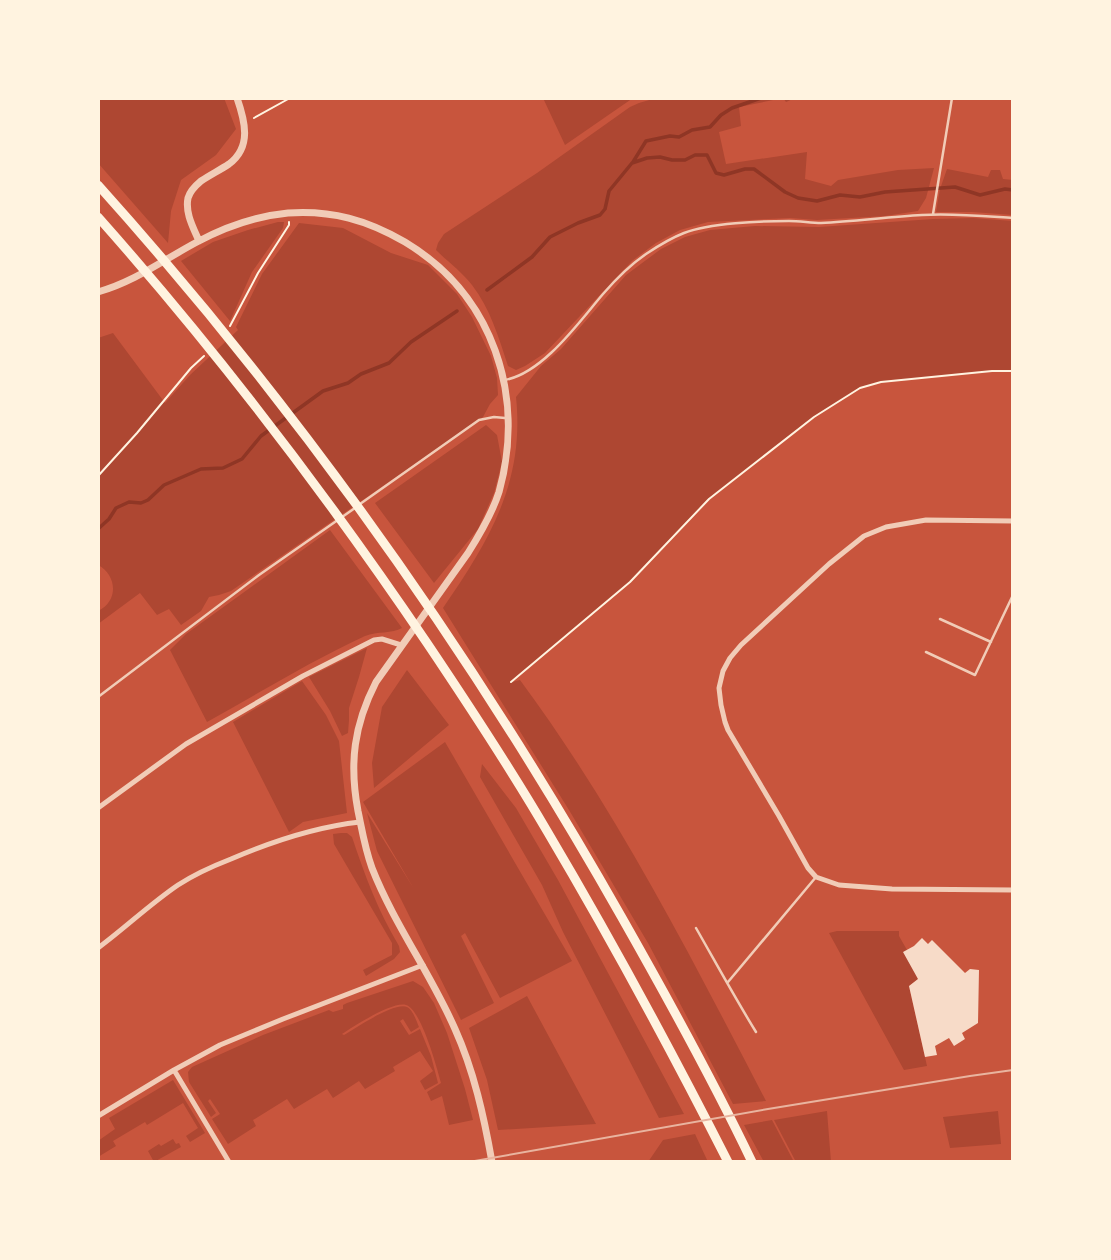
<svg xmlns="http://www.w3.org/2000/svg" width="1111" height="1260" font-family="'Noto Sans',sans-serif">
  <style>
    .green { fill: #ae4732 }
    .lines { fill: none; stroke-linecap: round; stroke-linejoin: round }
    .stream { stroke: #8f3625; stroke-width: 3.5 }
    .building { fill: #f7dbc8 }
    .path { stroke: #fff3e0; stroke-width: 2 }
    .service { stroke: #f1ccb7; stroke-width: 2.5 }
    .minor { stroke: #f1ccb7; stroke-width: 5 }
    .tertiary { stroke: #f1ccb7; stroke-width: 7 }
    .trunk { stroke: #fff3e0; stroke-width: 9 }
    .tram { stroke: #e9b49f; stroke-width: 2 }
  </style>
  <rect width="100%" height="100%" fill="#c8553d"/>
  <!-- green -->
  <path class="green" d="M98,98H224L236,129L216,155L181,180L171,211L168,243L98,163Z
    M543,98H633L565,145Z
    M656,98H795L786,102L783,98L739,107L741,126L719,132L726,164L807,152L805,179L831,186L838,180L898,170L934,168L926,198L918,211L885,216L817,220L790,218L708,222L680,230L656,243L632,261L545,353L525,366L516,370L508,366C499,338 490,308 472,285C462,272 447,261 436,250L438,243L444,234L537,173L630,107L639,103Z
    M947,169L988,177L991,170H1000L1003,179L1013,180V215L972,212H936L940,189Z
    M973,218L1013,221V371H992L879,382L860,388L813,417L709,498L629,582L512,682L520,680C617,811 691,957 766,1101L733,1104L648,943L569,810L443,608C489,541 525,482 516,397L541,366L561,349L626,275L661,249L685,237L710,230L755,226L819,227L933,219Z
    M278,222H284L283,228L252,272L230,321L181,261L213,242L248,230Z
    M299,223L343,228L391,253L428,265L457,294L472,317L491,356L497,378L498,395L490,404L483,417L231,591L219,595L209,597L201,611L181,625L169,609L157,615L140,593L98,624V611C119,601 117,575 98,565V338L113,333L165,403L190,375L238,330L236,327L262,274Z
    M486,425L497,435L502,462L494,493L478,529L434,583L375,503Z
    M330,530L402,628C392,634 377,631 365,636C311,661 259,693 207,722L170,650L186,634Z
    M367,648L359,677L349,708V720L348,733L342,736L330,711L309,677Z
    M407,670L449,725L374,788L372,763L382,707Z
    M302,681L326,715L339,741L347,813L303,822L289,832L233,722Z
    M445,742L572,961L500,998L465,933L461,936L494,1003L461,1020L377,851L367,813L414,889L363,802Z
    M482,764L516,808L558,880L684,1114L659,1118L563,932L542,885L480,777Z
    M341,833H347L352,837C365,876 378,911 399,946L400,952L394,959L366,976L363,970L392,955V943L334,844L333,834Z
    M837,931H899V936L907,950L918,979L909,986L927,1066L904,1070L829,933Z
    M413,981L423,987L434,1003L447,1033L465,1089L473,1120L449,1125L442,1096L431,1101L427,1092L441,1083C437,1068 421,1009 406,1005C393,1001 354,1026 342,1034L344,1035C356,1028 394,1002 407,1007C413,1010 416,1020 419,1027L411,1032L403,1019L400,1021L409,1035L420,1029L431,1056L438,1083L425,1090L420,1081L433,1071L420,1051L393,1067L395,1071L365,1089L359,1081L333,1098L327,1089L294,1109L287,1099L253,1120L256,1126L228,1144L212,1119L220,1114L210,1099L208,1101L216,1113L211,1117L189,1082L188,1072L192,1067L263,1035L329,1010L333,1012L343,1009V1005L347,1003Z
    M527,996L596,1124L498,1130L487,1080L469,1028Z
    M173,1080L205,1133L190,1142L186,1136L198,1128L183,1103L147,1125L145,1122L113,1141L116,1146L98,1157V1141L115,1129L109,1118Z
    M827,1111L831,1162H796L774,1120Z
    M998,1111L1001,1144L950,1148L943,1117Z
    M772,1120L794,1162H764L744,1125Z
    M695,1134L708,1162H648L663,1140Z
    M173,1139L176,1144L179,1143L181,1147L154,1162L148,1151L159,1144L161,1146Z"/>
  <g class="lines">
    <!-- stream -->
    <path class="stream" d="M633,162L646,141L670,136L679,137L692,130L710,127L721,115L732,108L761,98
      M487,290L532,257L550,237L578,223L600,215L605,209L609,191L632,163L647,158L660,157L672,160H685L695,155H707L716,173L724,175L745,169H754L785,192L798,198L817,201L840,195L860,197L885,192L955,187L980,195L1005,189L1013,190
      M98,529L109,519L116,508L129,502L141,503L148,500L164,485L201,469L223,468L242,459L261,436L323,391L348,383L361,374L389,363L411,342L457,311"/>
  </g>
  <!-- building -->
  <path class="building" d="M922,938L928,944L932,940L965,973L970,969L979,970L978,1023L962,1033L965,1039L954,1046L949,1038L935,1046L937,1055L925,1057L909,986L918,979L903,952L914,946Z"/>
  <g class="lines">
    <!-- path -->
    <path class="path" d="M254,118L290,98
      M230,326L258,273L289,225V222
      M98,476L137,433L191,368L204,356
      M511,682L630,582L709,499L814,417L860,388L881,382L992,371H1013"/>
    <!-- service -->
    <path class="service" d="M933,214L952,98
      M505,380C543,373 579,322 603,294C616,279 630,265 646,254C658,246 671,238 684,233C710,223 760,221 789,221C800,221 811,223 821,223C855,221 889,217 922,215C952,213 983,216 1013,218
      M360,504L479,420L494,417L505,418
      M940,619L991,642
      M926,652L975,675L1013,595
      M98,697L259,575L355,508
      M696,928C716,963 735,998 756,1032
      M728,982L816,877"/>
    <!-- minor -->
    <path class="minor" d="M1013,521L926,520L886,527L864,536L829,564L741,645L730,658L723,671L719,688L721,705L725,722L728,730L779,816L808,868L816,877L839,885L892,889L1013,890
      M98,808L186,744L303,676L374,640L382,639L401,645
      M98,948C125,928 150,904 178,885C195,874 213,866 231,859C273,841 315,827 360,822
      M174,1070L229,1162
      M98,1116L174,1070L220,1045L283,1019L423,965"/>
    <!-- tertiary -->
    <path class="tertiary" d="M199,241C193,227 185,213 188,198C190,191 195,186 201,181C210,175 220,170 229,164C252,147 245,121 237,98
      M98,292C136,281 163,260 197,242C225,227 257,216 288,213C332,210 367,220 405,242C493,295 526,395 499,492C492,514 480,534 468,553L376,682C354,725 349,763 358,811C362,830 365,849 372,868C394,924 431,974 455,1029C474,1071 484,1117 492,1162"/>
    <!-- trunk -->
    <path class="trunk" d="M98,185C299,409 473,655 621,916C667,997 712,1078 752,1162
      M98,217C217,351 326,494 427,643C468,704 509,766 547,831C611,939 671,1050 728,1162"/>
    <!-- tram -->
    <path class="tram" d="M469,1162L768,1109L970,1076L1013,1070"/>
  </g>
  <!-- border -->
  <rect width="1111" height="1260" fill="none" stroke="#fff3e0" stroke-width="200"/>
</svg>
